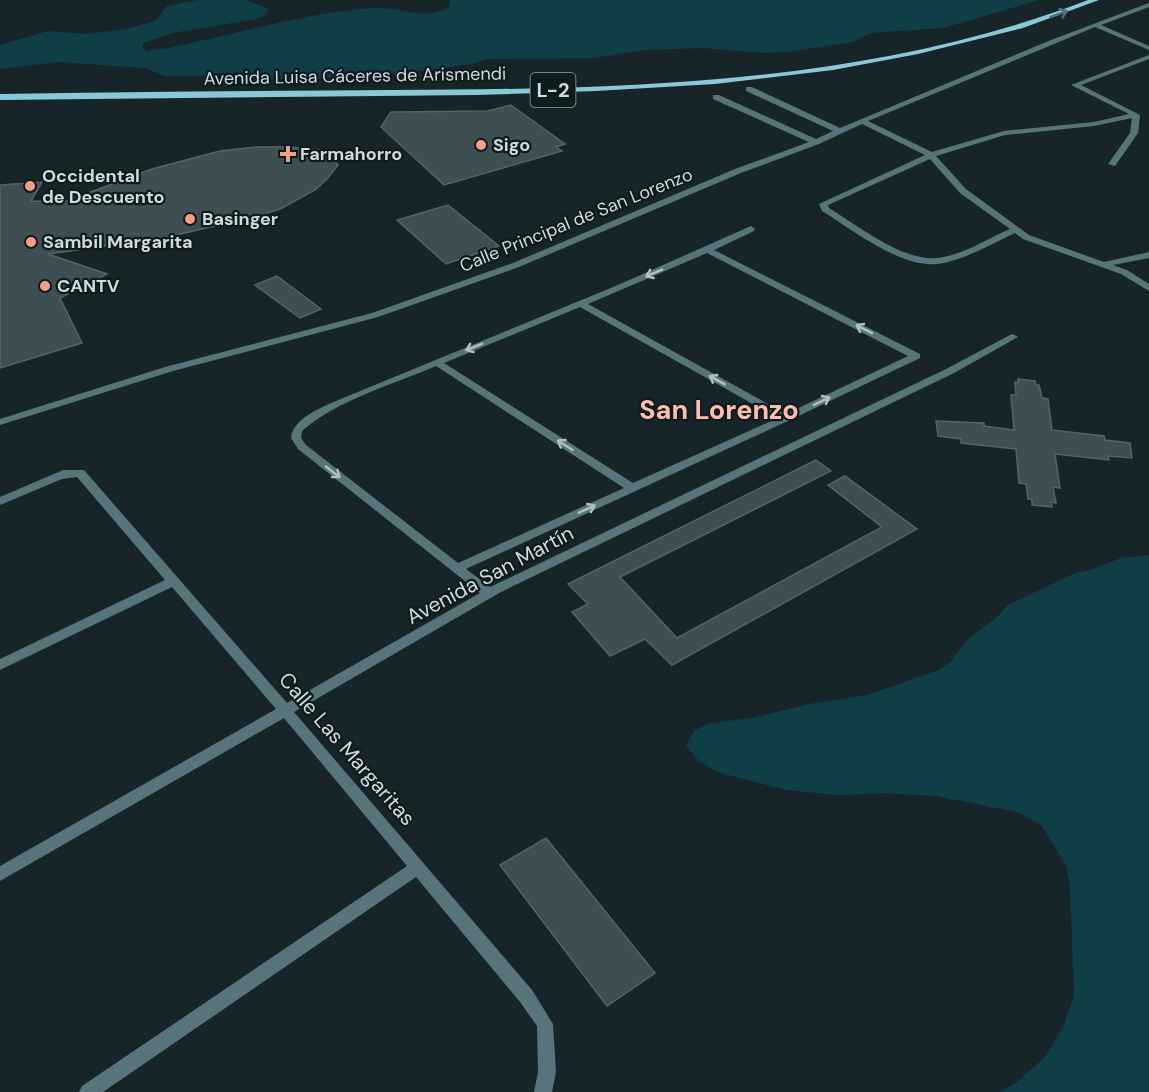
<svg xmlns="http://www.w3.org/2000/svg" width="1149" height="1092" font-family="'DM Sans',sans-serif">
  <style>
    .green { fill: #103e47 }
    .building { fill: #3f4e52; stroke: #546467; stroke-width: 1.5 }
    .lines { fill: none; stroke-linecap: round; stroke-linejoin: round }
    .street { fill: #57747b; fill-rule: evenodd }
    .primary { fill: #89c8d6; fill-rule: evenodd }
    .oneway { stroke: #4c727a }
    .oneway2 { stroke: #b2c0c4 }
    .poi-dot { fill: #f49e8a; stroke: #0e1c1f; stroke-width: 2 }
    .labels { text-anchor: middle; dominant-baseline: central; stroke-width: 4.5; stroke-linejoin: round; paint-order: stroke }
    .far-street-label { font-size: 18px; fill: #d1dadc; stroke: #0e1c1f }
    .far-poi-label { font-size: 18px; font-weight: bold; fill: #d1dadc; stroke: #0e1c1f; text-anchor: start }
    .shield { fill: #0e1c1f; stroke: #96a1a3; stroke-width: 1.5 }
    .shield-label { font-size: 20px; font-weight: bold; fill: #d1dadc }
    .street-label { font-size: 21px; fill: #d1dadc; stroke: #0e1c1f }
    .district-label { font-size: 27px; font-weight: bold; fill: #ffbdad; stroke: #0e1c1f }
  </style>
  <rect width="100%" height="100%" fill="#172529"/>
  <!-- green -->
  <path class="green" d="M198,0H246L269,9L264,16L256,19L172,33L143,43L142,47L147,51L168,48C236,34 305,13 373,8C400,6 427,23 450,6V0H1039L943,28L870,33L853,42L788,52L765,53L703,48L644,50L594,58L488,59L470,64L430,70L305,79H251L220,74L199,76H165L145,68L58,62L0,69V45L48,31L87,34L126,29L155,21L167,6Z
    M1149,555V1092H1000L1017,1082L1045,1057L1063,1027L1074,996L1070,886L1066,865L1041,825L1017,812L936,796L885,793L838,795L786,790L717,772L698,760L686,745L695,730L711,723L752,718L809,704L867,695L939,670L951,661L969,638L996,618L1008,605L1075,573L1091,570L1121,558Z"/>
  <!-- building -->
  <path class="building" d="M511,105L565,144L556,147L562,151L444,185L381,127L391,112L488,111Z
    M256,147H290L325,151L338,165L327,179L315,190L280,209L257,216L164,238L48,254L107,274L60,298L82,343L0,368V185L42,182L31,201L64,202L152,169L220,151Z
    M448,205L499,246L446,264L397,220Z
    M277,276L321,309L300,318L255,285Z
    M1018,379L1035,381L1036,385H1039L1042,398L1048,399L1052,430L1104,436L1105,440L1130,443L1132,458L1108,456L1109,460L1055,454L1060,488L1053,487L1056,503L1051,502L1052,507L1032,505V500L1028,499L1026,484L1019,483L1016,449L961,443V439L938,436L936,421L984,423V426L1014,430L1011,395H1016L1015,382L1018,383Z
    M816,460L831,471L620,577L677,638L882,527L828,485L845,476L917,529L672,665L645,639L610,656L572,612L588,604L568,584Z
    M546,838L655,973L607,1006L500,865Z"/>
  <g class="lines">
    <!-- street -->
    <path class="street" d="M1149,3V7L1101,25L1149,46V50L1095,27L868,121L932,152L1004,131L1094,122L1129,114L1071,85L1149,55V59L1081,85L1140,115L1138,133L1115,166L1108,164L1130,133L1132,118L1094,126L1005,135L936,156L966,189L1029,235L1104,262L1149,252V258L1113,265L1127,270L1149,284V291L1121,274L1023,239L1015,233C991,244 965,260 938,264C900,268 853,230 822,211L819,204L925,155L862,124L819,144L741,173L519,267L378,317L173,371L0,425V419L165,367L372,313L513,263L735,169L809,142L713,99V95H719L816,139L833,131L746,91V87H752L840,128L1051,40ZM930,159L960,193L1010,229C987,239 961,256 936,258C902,261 857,225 829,208L828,205Z
      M751,226L755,229L754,231L714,250L920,354V358L790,420L466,569L490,587L946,369L1010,335L1013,334L1018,337L954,373L501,592L294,712L532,990L553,1024L556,1072L552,1092H534L538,1072L537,1026L520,1002L416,877L103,1092H79L82,1086L407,866L284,718L0,881V866L276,709L172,587L0,670V659L165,580L77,477L62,479L0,505V497L63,470H84L287,703L480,593L298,449L291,438C293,417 325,406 343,398L618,285ZM707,253L908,356L786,414L588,304ZM580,307L778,418L633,483L444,363ZM436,366L624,488L458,563L306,445L301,438L302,431C339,399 392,385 436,366Z"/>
    <!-- primary -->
    <path class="primary" d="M1088,0H1099L1023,28L918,54L833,70L715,84L596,91L477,95L0,100V94C131,92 261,91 392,90C624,89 868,85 1088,0Z"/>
  </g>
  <!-- one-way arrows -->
  <defs><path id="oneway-shaft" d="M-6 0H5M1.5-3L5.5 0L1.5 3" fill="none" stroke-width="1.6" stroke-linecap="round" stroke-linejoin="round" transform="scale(1.5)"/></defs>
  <use class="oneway" href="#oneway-shaft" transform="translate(1059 14) rotate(-20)"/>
  <g class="oneway2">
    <use href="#oneway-shaft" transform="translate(654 273) rotate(157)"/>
    <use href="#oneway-shaft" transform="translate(864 329) rotate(-153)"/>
    <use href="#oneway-shaft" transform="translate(474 347) rotate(158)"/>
    <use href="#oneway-shaft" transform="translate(717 380) rotate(-151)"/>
    <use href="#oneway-shaft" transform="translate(822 401) rotate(-26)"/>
    <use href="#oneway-shaft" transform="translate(565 445) rotate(-147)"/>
    <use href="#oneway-shaft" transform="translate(333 472) rotate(38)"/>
    <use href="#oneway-shaft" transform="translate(587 509) rotate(-24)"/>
  </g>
  <!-- markers -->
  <g class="poi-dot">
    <circle cx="481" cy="145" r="6"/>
    <path d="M285 145h6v6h6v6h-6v6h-6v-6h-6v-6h6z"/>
    <circle cx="30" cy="186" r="6"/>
    <circle cx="190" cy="219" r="6"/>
    <circle cx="31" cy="242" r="6"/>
    <circle cx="45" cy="286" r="6"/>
  </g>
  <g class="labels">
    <!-- far-street labels -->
    <g class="far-street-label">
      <text transform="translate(355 76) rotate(-1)">Avenida Luisa Cáceres de Arismendi</text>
      <text transform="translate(576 220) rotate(-22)">Calle Principal de San Lorenzo</text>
    </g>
    <!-- far-poi labels -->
    <g class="far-poi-label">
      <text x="493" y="145">Sigo</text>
      <text x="300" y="154">Farmahorro</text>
      <text x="42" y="176">Occidental<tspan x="42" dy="21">de Descuento</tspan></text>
      <text x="202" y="219">Basinger</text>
      <text x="43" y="242">Sambil Margarita</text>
      <text x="57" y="286">CANTV</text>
    </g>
    <!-- shield labels -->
    <rect class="shield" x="530.5" y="73" width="45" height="34" rx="4.5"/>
    <g class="shield-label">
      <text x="553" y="90">L-2</text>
    </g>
    <!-- street labels -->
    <g class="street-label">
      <text transform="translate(490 575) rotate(-28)">Avenida San Martín</text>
      <text transform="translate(347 749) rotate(49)">Calle Las Margaritas</text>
    </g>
    <!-- district labels -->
    <g class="district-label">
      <text x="719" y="409">San Lorenzo</text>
    </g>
  </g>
</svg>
